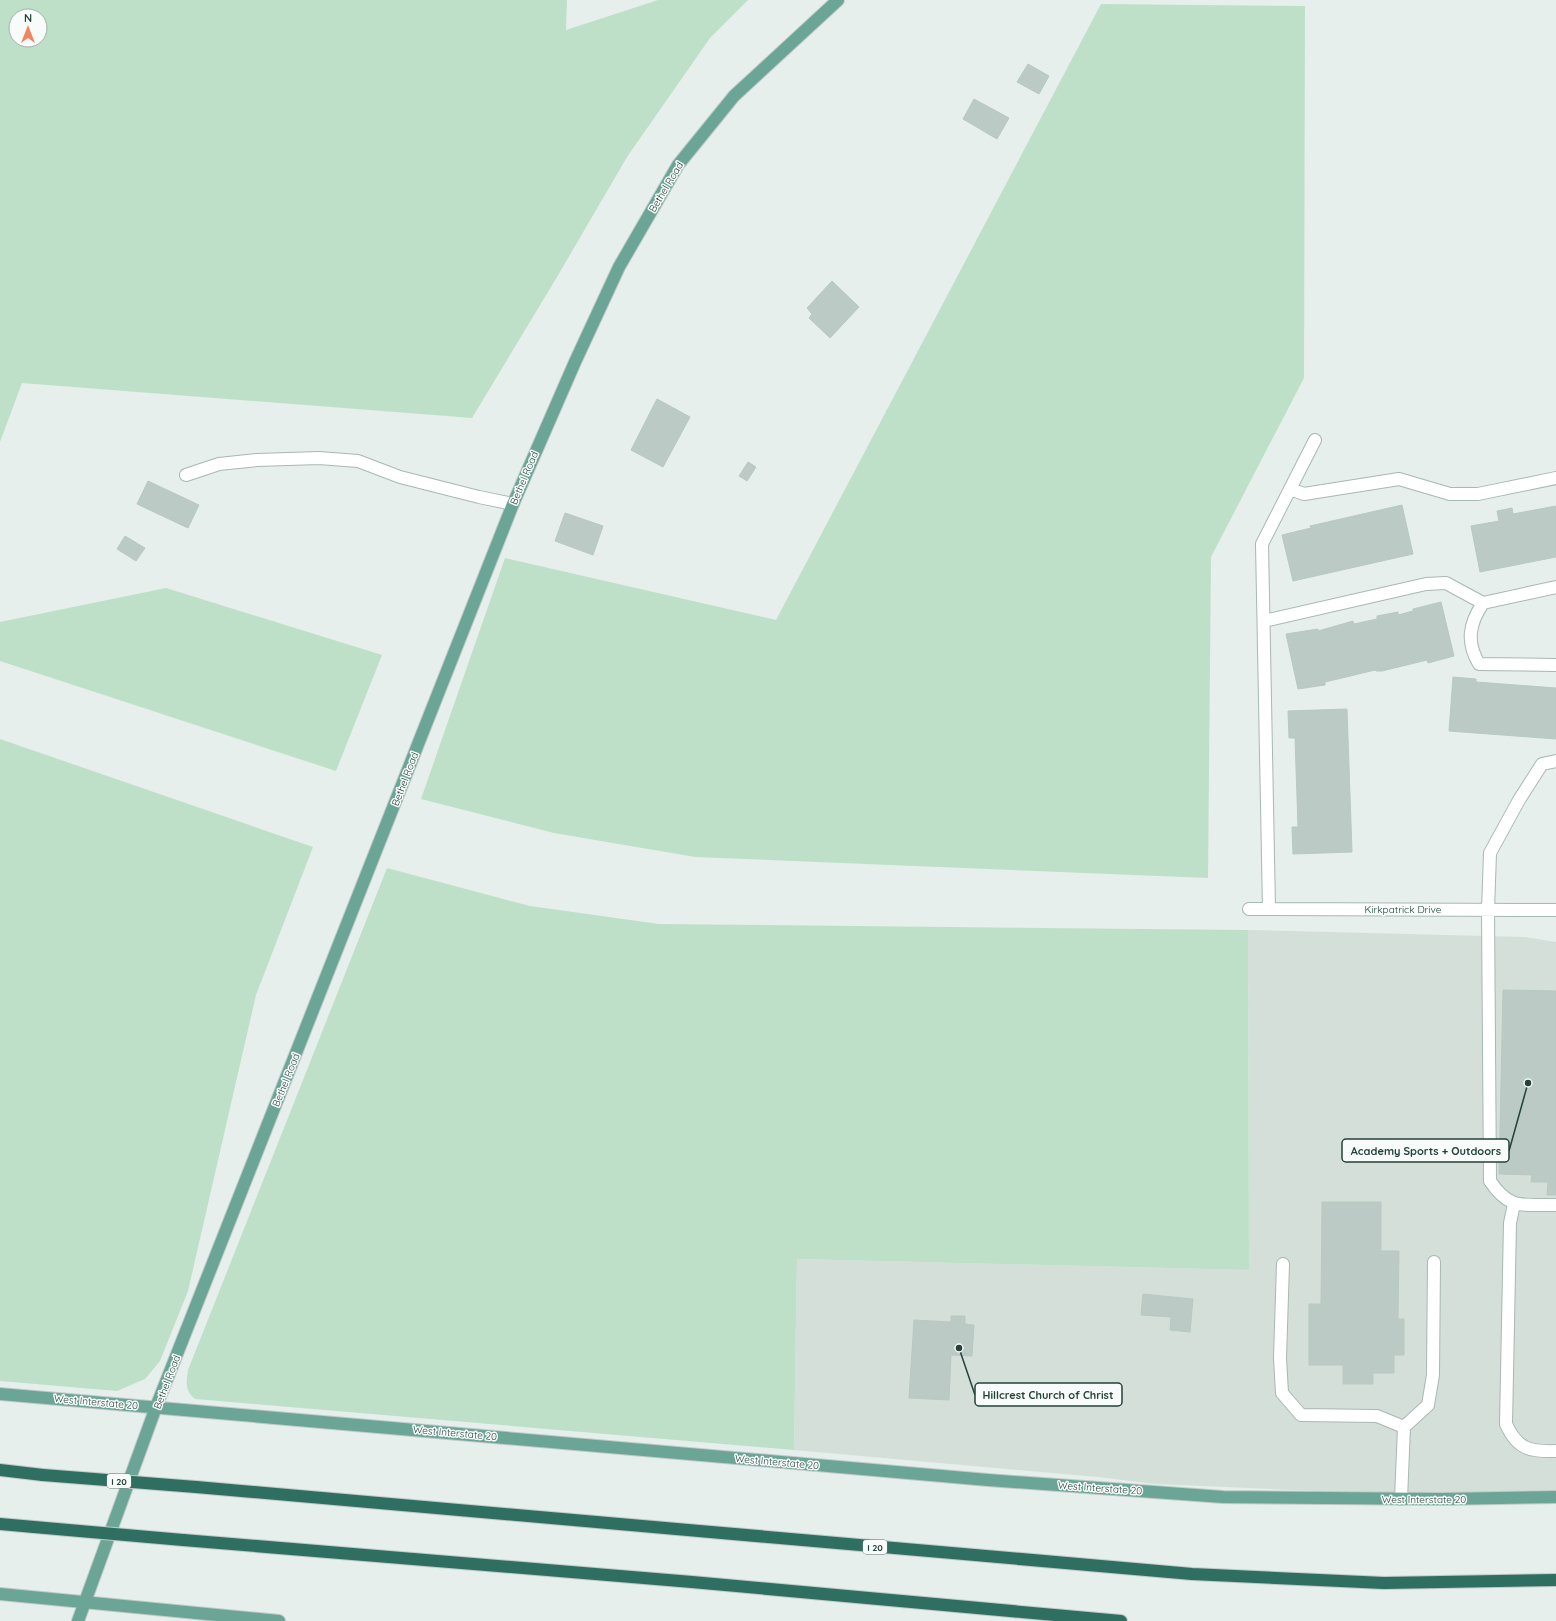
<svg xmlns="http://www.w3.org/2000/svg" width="1556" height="1621" font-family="Quicksand,sans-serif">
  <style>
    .built { fill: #d4dfda }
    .green { fill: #bfe0c8; fill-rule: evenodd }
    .building { fill: #bbcac4; stroke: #b8c9c2 }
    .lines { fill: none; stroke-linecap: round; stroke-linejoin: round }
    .minor-casing { stroke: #a8b8b2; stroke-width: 14 }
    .major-casing { stroke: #c2cac8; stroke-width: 14 }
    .highway-casing { stroke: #c2cac8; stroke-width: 14 }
    .minor { stroke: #fff; stroke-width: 12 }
    .major { stroke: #6aa596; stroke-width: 12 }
    .highway { stroke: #2f6f62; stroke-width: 12 }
    .highway-bridge-casing { stroke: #c2cac8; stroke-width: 14; stroke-linecap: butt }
    .highway-bridge { stroke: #2f6f62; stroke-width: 12 }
    .labels { text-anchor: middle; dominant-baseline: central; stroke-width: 3; stroke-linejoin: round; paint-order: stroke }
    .shield { fill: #f7fbf9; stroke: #637a73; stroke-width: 1 }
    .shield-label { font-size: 9px; font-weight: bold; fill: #24423a }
    .street-label { font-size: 10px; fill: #24423a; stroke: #f7fbf9 }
    .leader { fill: none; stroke: #24423a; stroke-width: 1.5 }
    .callout-dot { fill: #24423a; stroke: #f7fbf9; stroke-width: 1.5 }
    .callout { fill: #f7fbf9; stroke: #24423a; stroke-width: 1.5 }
    .callout-label { font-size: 11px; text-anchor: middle; font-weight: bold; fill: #24423a }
  </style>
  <rect width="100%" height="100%" fill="#e6efeb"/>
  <!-- built -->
  <path class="built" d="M1248,930L1525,937L1556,942V1490L1438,1493H1363L1155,1484L1098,1477L794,1450L797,1259L1249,1270Z"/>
  <!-- green -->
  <path class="green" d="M0,0H567L566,30L658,0H748L710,38L627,157L557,277L472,418L22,383L0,442ZM16,16H40V40H16Z
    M1101,4L1305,6L1304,378L1211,557L1208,878L695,857L554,833L421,799L505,558L776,620Z
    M166,588L382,655L336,771L0,661V622Z
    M0,739L313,847L256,995L188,1291L160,1361L145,1379L117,1391L0,1381Z
    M387,868L530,906L659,924L1248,930L1249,1270L797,1259L794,1450L195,1399C185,1391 186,1383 188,1370Z"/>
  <!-- building -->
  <path class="building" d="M1028,64L1049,76L1039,94L1017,82Z
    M974,99L1009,118L997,139L963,119Z
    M832,281L859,307L830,338L809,318L812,314L807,308Z
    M657,399L690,417L663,467L631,450Z
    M748,462L756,467L747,481L739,476Z
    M148,481L199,505L188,528L137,504Z
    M1402,505L1413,554L1293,581L1282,535L1311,528L1310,526Z
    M1556,506V557L1480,572L1471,526L1499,521L1497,511L1512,508L1513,514Z
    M565,513L603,526L593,555L555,541Z
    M125,536L145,548L136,561L117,549Z
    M1441,602L1454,656L1428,663L1427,660L1382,671H1376L1375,670L1325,682V685L1298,689L1286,634L1318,629V631L1353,621L1354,624L1377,619V616L1398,612V615L1413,611V609Z
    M1453,677L1476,679V682L1556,688V739L1449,731Z
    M1347,709L1352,852L1293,854L1292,827H1298L1295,738H1289L1288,711Z
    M1503,990L1556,991V1195H1547L1548,1182H1531L1532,1175L1499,1174Z
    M1322,1202H1381V1251H1399L1398,1319H1404V1355H1394V1373H1373V1384H1343V1365H1309V1304H1321Z
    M1143,1294L1193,1299L1190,1332L1170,1330L1171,1317L1141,1315Z
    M951,1316H965V1324L974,1325L972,1356L951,1355L949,1400L909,1398L914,1320L951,1322Z"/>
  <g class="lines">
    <defs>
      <path id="minor" d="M186,475L219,464L257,460L319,458L358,461L400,477L479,497L513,504
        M1290,489L1304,494L1399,479L1450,494H1478L1556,478
        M1556,587L1483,603C1469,624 1466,642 1479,664L1556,665
        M1264,621L1426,584L1446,583L1483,603
        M1556,761L1542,764L1519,800L1490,853L1488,910L1490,1181C1510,1211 1523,1204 1556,1205
        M1249,909L1556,910
        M1269,909L1262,544L1315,440
        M1514,1204L1510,1223L1506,1424C1517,1449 1530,1452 1556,1451
        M1283,1264L1280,1358L1282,1393L1301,1415L1377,1416L1404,1427
        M1401,1499L1404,1427L1428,1405L1433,1375L1434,1262"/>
      <path id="major" d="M0,1394L988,1480L1223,1497L1442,1499L1556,1497
        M0,1594L279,1621
        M78,1621L156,1407L513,504L575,362L619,267L678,165L734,96L838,0"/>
      <path id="highway" d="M0,1470L43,1475
        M196,1487L1192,1574L1384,1583L1556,1580
        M0,1524L34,1527
        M183,1540L692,1582L1121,1621"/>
    </defs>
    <!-- minor casing -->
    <use href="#minor" class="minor-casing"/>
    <!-- major casing -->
    <use href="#major" class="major-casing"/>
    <!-- highway casing -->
    <use href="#highway" class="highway-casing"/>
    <!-- minor -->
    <use href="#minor" class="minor"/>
    <!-- major -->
    <use href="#major" class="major"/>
    <!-- highway -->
    <use href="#highway" class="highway"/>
    <defs>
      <path id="highway-bridge" d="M43,1475L196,1487
        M34,1527L183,1540"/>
    </defs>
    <!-- highway-bridge casing -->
    <use href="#highway-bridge" class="highway-bridge-casing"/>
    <!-- highway-bridge -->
    <use href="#highway-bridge" class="highway-bridge"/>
  </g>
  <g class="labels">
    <!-- shield labels -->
    <g class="shield">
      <rect x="107" y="1474" width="24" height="14" rx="3"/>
      <rect x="863" y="1540" width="24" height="14" rx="3"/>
    </g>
    <g class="shield-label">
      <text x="119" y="1481">I 20</text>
      <text x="875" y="1547">I 20</text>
    </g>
    <!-- street labels -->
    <g class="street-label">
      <text transform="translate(666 187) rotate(-59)">Bethel Road</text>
      <text transform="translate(524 478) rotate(-67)">Bethel Road</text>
      <text transform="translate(405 779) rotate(-69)">Bethel Road</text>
      <text x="1403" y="909">Kirkpatrick Drive</text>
      <text transform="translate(286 1080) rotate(-68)">Bethel Road</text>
      <text transform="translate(167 1382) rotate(-69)">Bethel Road</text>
      <text transform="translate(96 1402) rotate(5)">West Interstate 20</text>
      <text transform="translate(455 1433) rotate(5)">West Interstate 20</text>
      <text transform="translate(777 1462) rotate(5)">West Interstate 20</text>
      <text transform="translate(1100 1488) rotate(4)">West Interstate 20</text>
      <text x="1424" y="1499">West Interstate 20</text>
    </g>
  </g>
  <!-- callouts -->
  <path class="leader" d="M1528 1083L1509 1151M959 1348L975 1395"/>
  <g class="callout-dot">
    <circle cx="1528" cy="1083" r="4"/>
    <circle cx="959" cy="1348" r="4"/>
  </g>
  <g class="callout">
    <rect x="1342" y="1139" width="167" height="23" rx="4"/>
    <rect x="975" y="1383" width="147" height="23" rx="4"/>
  </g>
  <g class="callout-label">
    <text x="1426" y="1155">Academy Sports + Outdoors</text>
    <text x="1048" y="1399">Hillcrest Church of Christ</text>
  </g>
  <!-- north arrow -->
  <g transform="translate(28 28)"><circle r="19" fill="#f7fbf9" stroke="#a3b1ad"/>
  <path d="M0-3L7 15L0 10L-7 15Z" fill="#f4845f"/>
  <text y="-6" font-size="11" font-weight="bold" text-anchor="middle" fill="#24423a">N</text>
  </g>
</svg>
